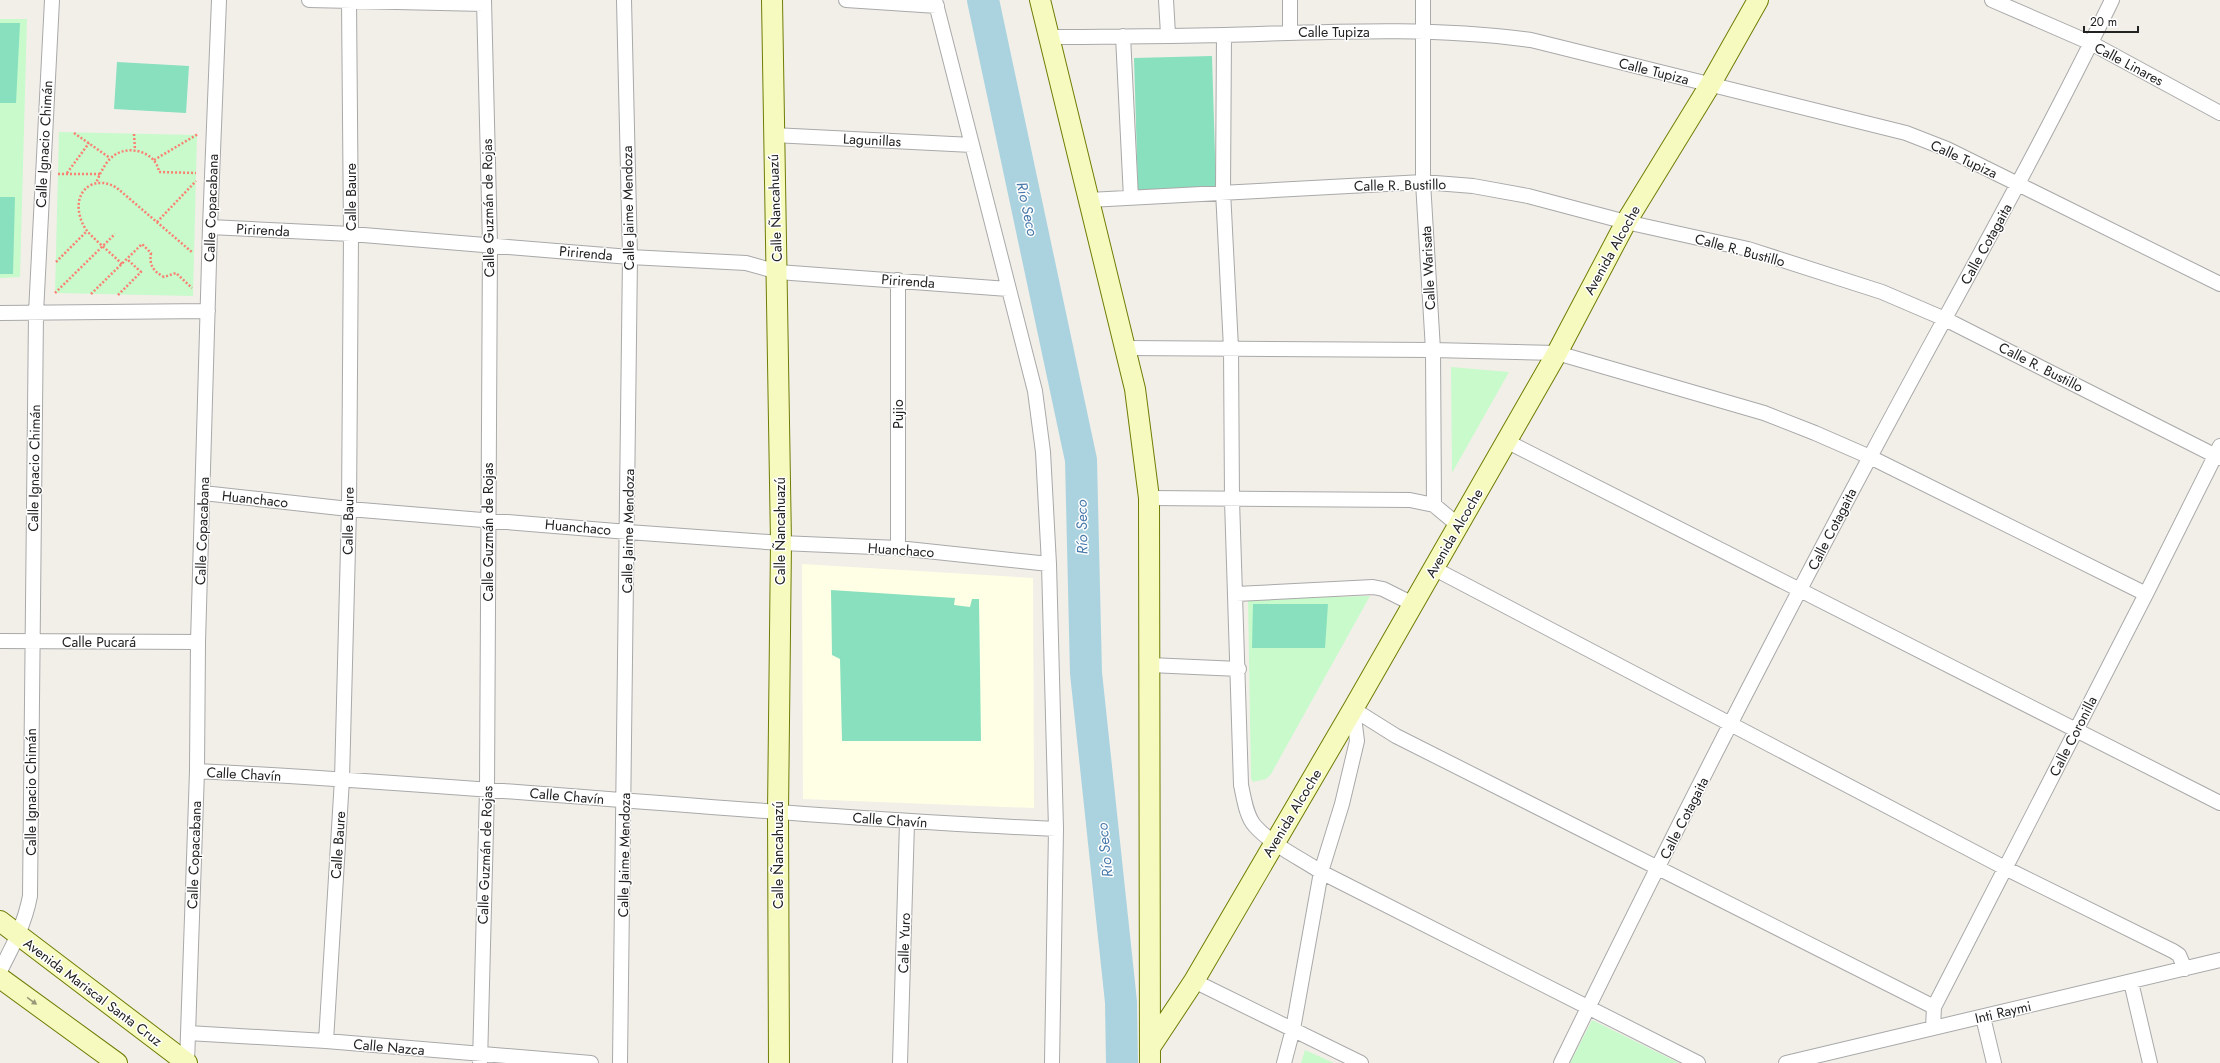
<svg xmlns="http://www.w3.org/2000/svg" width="2220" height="1063" font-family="Jost,sans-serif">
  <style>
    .education { fill: #ffffe5 }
    .park { fill: #c8facc }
    .pitch { fill: #88e0be }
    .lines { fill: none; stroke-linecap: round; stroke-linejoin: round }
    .river { stroke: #aad3df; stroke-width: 32 }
    .street-casing { stroke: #a9a9a9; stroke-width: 16 }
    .secondary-casing { stroke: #707d05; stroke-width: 22 }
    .path { stroke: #fa8072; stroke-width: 2.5; stroke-dasharray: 2 2; stroke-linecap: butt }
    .street { stroke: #fff; stroke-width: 14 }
    .secondary { stroke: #f7fabf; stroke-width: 20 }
    .oneway { fill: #979978 }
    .labels { text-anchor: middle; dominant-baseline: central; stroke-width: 3; stroke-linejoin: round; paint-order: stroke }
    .street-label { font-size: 14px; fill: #222; stroke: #fff }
    .water-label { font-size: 15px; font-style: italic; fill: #4a7aab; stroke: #fff }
  </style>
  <rect width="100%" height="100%" fill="#f2efe9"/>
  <!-- education -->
  <path class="education" d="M802,564L1033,578L1034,808L803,799Z"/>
  <!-- park -->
  <path class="park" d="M0,19H27L20,277L0,278Z
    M59,132L197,135L193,296L55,293Z
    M1451,367L1509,372L1452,473Z
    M1370,596L1271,774L1266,779L1253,782L1251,778L1248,599Z
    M1592,1020L1679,1063H1570Z
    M1305,1050L1334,1063H1301Z"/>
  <!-- pitch -->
  <path class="pitch" d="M0,23H20L16,103H0Z
    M1212,56L1216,188L1138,191L1134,58Z
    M117,62L189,66L186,113L114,109Z
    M0,197H15L13,274H0Z
    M831,590L955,598L954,605L970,607L972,599H979L981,741H842L840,659L832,655Z
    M1253,604H1328L1325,648H1252Z"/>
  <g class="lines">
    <!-- river -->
    <path class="river" d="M983,0L1081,460L1086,673L1121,1002L1122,1063"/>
    <defs>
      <path id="street" d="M309,0L484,4
        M846,0L937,6
        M935,0L1035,391L1043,452L1049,564L1056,829L1052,1063
        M1166,0L1168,34
        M1290,0V32
        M1423,0V182L1433,350L1434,505L1458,525
        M1992,0L2091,43L2220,113
        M1224,35L1223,191L1231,348L1232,500L1241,785C1244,798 1246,816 1255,826C1272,845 1300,858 1321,872L1698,1063
        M1123,36L1131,198
        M1049,37C1108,37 1167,36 1225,35C1327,32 1429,26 1531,40L1906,133L1947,149L2220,284
        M773,135L972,145
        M1089,200L1423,182L1473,186L1528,196L1626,222L1748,249L1882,292L1945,319L2220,458
        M210,227L351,234L630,257L746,263L778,272L1008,289
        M0,313L208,311
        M1125,348L1433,350L1557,353L1764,413L1815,433L1870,457L2146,594
        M1506,441L2220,803
        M203,493L349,509L628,532L781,543L898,548L1049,564
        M1149,498L1410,500L1434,505
        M898,548V280
        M1433,568L2005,868L2173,951L2179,955L2185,969
        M1236,594L1373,587L1383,589L1413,604
        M0,641L198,642
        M1150,665L1239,669
        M1353,709L1396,736L1934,1007
        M197,771C484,785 769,816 1056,829
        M0,971C13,946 25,923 30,896L36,313L52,0
        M1194,981L1361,1063
        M2131,982L2150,1063
        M1983,1017L1994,1063
        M1933,1028L1934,1007L2146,594L2220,446
        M188,1033L326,1041L591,1063
        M326,1041L342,779L349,509L351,234L349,1
        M187,1063L197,771L198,642L210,227L219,0
        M480,1063L487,789L490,244L484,0
        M620,1063L630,257L624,0
        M900,1063L907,822
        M1284,1063L1293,1029L1321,872L1342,804L1357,741L1353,709
        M1561,1063C1660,860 1763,657 1870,457C1951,305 2037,155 2112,0
        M1786,1063L2220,960"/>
      <path id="secondary" d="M772,0L781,543L778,812L779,1063
        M1040,0L1135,389L1149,498L1150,1063
        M0,921L187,1063
        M0,978L117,1063
        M1151,1046L1194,981L1353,709L1557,353L1626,222L1710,85L1758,0"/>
    </defs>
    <!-- street casing -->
    <use href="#street" class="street-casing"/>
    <!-- secondary casing -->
    <use href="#secondary" class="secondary-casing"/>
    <!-- path -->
    <path class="path" d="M74,133L110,158
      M134,134L135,150
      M154,160L198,134
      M67,173L89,143
      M58,174H100L96,183
      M100,174C103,169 106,162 111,158C126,143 156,151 159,172L196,173
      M157,222L196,181
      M56,262L87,231
      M122,264C111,253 98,243 88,232C77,219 73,194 91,185C100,181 109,183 117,188L193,253
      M55,293L115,234
      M91,294L142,244L151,253C149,265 153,271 164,277L176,273L192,288
      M118,295L141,272L127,259"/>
    <!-- street -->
    <use href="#street" class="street"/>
    <!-- secondary -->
    <use href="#secondary" class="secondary"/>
  </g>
  <!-- one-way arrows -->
  <defs><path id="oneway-solid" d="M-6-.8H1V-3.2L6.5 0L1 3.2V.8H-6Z"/></defs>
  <use class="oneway" href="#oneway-solid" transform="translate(32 1001) rotate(36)"/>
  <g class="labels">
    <!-- street labels -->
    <g class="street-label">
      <text x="1334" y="32">Calle Tupiza</text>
      <text transform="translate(2129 64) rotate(28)">Calle Linares</text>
      <text transform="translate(1654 71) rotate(14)">Calle Tupiza</text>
      <text transform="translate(872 140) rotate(3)">Lagunillas</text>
      <text transform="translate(44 144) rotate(-87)">Calle Ignacio Chimán</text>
      <text transform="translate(1964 159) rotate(25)">Calle Tupiza</text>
      <text transform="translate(1400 185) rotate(-1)">Calle R. Bustillo</text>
      <text transform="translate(351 197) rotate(-90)">Calle Baure</text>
      <text transform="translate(211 208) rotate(-88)">Calle Copacabana</text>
      <text transform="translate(488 208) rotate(-91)">Calle Guzmán de Rojas</text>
      <text transform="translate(628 208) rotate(-91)">Calle Jaime Mendoza</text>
      <text transform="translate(775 208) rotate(-92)">Calle Ñancahuazú</text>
      <text transform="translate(263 230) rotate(3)">Pirirenda</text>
      <text transform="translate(1986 244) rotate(-61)">Calle Cotagaita</text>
      <text transform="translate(1612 250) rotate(-61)">Avenida Alcoche</text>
      <text transform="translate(1740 250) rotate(15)">Calle R. Bustillo</text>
      <text transform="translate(586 253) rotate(5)">Pirirenda</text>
      <text transform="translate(1428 268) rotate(-93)">Calle Warisata</text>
      <text transform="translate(908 281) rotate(4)">Pirirenda</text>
      <text transform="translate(2041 367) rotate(27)">Calle R. Bustillo</text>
      <text transform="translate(898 414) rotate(-90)">Pujio</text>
      <text transform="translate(34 468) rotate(-89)">Calle Ignacio Chimán</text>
      <text transform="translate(255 499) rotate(6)">Huanchaco</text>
      <text transform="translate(348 521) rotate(-89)">Calle Baure</text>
      <text transform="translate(578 527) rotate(5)">Huanchaco</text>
      <text transform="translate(1832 529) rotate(-63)">Calle Cotagaita</text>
      <text transform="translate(202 531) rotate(-88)">Calle Copacabana</text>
      <text transform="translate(628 531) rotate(-89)">Calle Jaime Mendoza</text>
      <text transform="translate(780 531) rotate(-90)">Calle Ñancahuazú</text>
      <text transform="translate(488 532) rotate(-90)">Calle Guzmán de Rojas</text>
      <text transform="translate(1454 533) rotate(-60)">Avenida Alcoche</text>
      <text transform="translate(901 550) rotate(4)">Huanchaco</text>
      <text x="99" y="642">Calle Pucará</text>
      <text transform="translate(2073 736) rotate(-63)">Calle Coronilla</text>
      <text transform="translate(244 774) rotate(3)">Calle Chavín</text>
      <text transform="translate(31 792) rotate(-90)">Calle Ignacio Chimán</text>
      <text transform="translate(567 796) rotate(5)">Calle Chavín</text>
      <text transform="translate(1292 813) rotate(-59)">Avenida Alcoche</text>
      <text transform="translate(1684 818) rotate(-63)">Calle Cotagaita</text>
      <text transform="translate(890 820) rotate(4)">Calle Chavín</text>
      <text transform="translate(338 845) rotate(-86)">Calle Baure</text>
      <text transform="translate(194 855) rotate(-88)">Calle Copacabana</text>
      <text transform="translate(485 855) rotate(-88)">Calle Guzmán de Rojas</text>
      <text transform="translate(624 855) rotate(-89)">Calle Jaime Mendoza</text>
      <text transform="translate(778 855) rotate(-90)">Calle Ñancahuazú</text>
      <text transform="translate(904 943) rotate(-88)">Calle Yuro</text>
      <text transform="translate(93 992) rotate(37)">Avenida Mariscal Santa Cruz</text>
      <text transform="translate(2003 1012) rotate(-13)">Inti Raymi</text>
      <text transform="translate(389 1047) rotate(5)">Calle Nazca</text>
    </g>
    <!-- water labels -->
    <g class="water-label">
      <text transform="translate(1027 209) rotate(78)">Río Seco</text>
      <text transform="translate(1082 527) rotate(-91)">Río Seco</text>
      <text transform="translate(1105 850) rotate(-96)">Río Seco</text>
    </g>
  </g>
  <!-- scale -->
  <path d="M2084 26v6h54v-6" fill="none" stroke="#222222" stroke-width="2"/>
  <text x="2090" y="26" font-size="12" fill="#222222" stroke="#ffffff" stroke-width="3" paint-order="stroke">20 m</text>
</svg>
